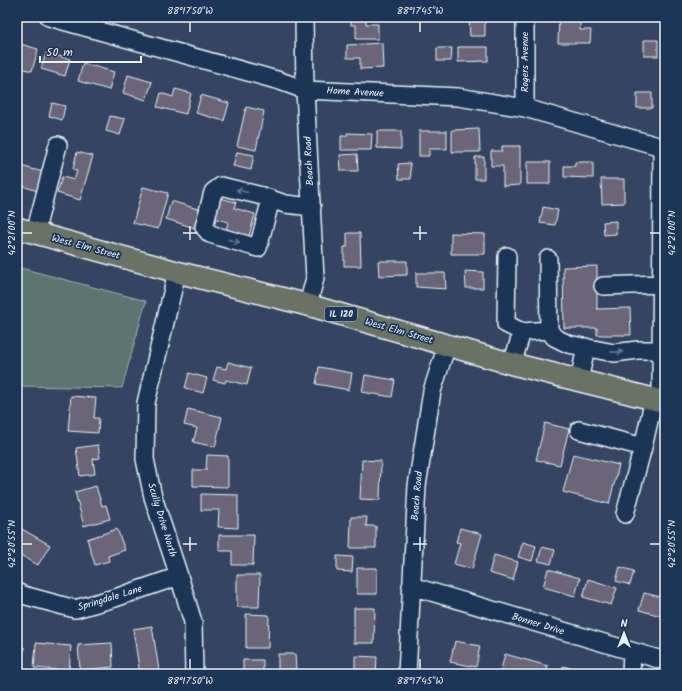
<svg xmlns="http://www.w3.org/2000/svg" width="682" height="691" font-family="Kalam,sans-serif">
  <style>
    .green { fill: #5b7470; stroke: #a2b2b4 }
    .building { fill: #6b6677; stroke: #e8f1f8 }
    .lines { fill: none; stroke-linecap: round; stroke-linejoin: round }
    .minor-casing { stroke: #e8f1f8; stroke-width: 20 }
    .major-casing { stroke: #e8f1f8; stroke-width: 24 }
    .minor { stroke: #1d3557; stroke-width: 17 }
    .major { stroke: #6a7165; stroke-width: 21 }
    .oneway { stroke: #64778f }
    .ticks { fill: none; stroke: #e8f1f8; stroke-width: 1.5 }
    .labels { text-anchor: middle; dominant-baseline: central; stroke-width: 3.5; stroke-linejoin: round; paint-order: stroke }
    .shield { fill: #1d3557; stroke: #abb9c8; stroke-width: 1 }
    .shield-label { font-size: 9px; font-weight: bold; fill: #e8f1f8 }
    .street-label { font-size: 10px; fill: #e8f1f8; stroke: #1d3557 }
    .neatline { fill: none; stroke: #e8f1f8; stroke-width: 1.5 }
    .ticks-label { font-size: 10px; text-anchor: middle; fill: #e8f1f8 }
  </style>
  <rect width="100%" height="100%" fill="#344461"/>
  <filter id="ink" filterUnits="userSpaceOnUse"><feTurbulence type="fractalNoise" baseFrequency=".025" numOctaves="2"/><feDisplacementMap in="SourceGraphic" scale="8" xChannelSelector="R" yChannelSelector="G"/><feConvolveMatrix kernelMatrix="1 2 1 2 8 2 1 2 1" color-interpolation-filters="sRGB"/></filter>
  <g filter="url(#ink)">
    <!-- green -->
    <path class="green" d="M17,267L146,301L122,388L17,386Z"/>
    <!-- building -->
    <path class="building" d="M351,17H366V24H378V39H356V25H351Z
      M469,17H485V36H470Z
      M559,17H580V30H591L590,43H558Z
      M644,40H658V56H644Z
      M17,43L38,49L32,71L17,67Z
      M382,43L383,68L360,69V58H347V45Z
      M458,47H488V61L458,62Z
      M437,48H452L451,61H437Z
      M46,53L70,59L65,76L41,69Z
      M83,63L114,72L109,90L78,81Z
      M128,75L152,82L146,100L123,93Z
      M175,89L191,93L186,114L157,107L161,93L173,97Z
      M637,93H652V108H637Z
      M201,95L229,103L224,121L196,113Z
      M52,103L65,106L62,120L49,116Z
      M246,107L264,111L256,150L237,146Z
      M110,116L125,119L120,135L106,131Z
      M479,129L480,152H452V130Z
      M377,131H401V149L377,148Z
      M419,131H447V149H429V156H419Z
      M347,133L372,134L371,150H341V136H347Z
      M502,146H520V185L503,186V166H491V151H502Z
      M77,152L93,156L80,200L57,193L62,177L74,180L77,171L73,169Z
      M237,152L254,155L251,170L233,166Z
      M357,154L358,171H341L340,155Z
      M475,157H484V179H475Z
      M527,162H550V184H527Z
      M575,162H593V178L564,177V166H575Z
      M410,163L411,179H399L398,164Z
      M17,165L43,172L40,192L17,184Z
      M601,179H624V203L602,204Z
      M143,187L168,193L158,229L133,223Z
      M215,197L236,202L234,208L255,214L249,236L226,230L228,222L210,217Z
      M171,201L201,210L198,229L166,219Z
      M543,207L558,210L555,225L540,223Z
      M616,221V234L604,235L603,222Z
      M347,233H360L361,266H344V247H347Z
      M451,233L485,234V254H451Z
      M378,261H407V275L379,276Z
      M597,266V309L630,308L631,335H597V328H564L563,267Z
      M465,271L483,272V288H466Z
      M416,273H445L446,289L416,287Z
      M228,362L251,368L247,385L226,380L225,383L213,380L217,367L226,369Z
      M319,367L352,373L349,390L316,384Z
      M189,373L207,378L203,393L185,388Z
      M365,375L395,380L392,397L362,392Z
      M71,396L96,398L94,418H99L98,433L68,431Z
      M188,409L222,417L215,447L193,442L197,428L184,425Z
      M545,423L569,429L560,465L536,460Z
      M98,445L100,458L93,459L95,474L80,476L76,448Z
      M573,454L619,465L609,504L563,492Z
      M207,455L228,456V487L193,486V470H206Z
      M362,460L381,461L380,500L360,499Z
      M96,486L102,506L106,505L110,519L84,526L75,492Z
      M201,494L238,495V528L218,527L219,510H201Z
      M351,517H367L366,526H376V548H350Z
      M20,528L50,545L38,565L17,553V532Z
      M460,528L482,534L472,569L454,564L460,543L456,542Z
      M117,529L125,550L108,556L109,561L95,565L87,539Z
      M219,535H254L253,565H232V551H219Z
      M523,542L536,546L532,561L518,557Z
      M542,547L555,550L551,564L538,561Z
      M494,555L518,562L513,580L489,573Z
      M337,556L353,557L352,572L337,571Z
      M620,567L634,571L630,585L616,581Z
      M357,568H377V594H357Z
      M548,569L580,578L575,596L543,587Z
      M237,575H260L259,607H237Z
      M588,579L617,588L611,605L583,597Z
      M644,593L665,598V617L639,610Z
      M354,608H375L374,643H354Z
      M246,614L269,615L268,648H246Z
      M152,626L159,670L140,674L133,629Z
      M455,641L480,646L476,667L450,662Z
      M36,643L71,646L69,671L34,668Z
      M112,643L113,667L80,670L78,645Z
      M17,645L25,648L19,665L17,664Z
      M278,654H295L296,669L278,670Z
      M505,654L548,666L546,674H500Z
      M355,656L377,657L376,674H355Z
      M243,660H263V674H243Z
      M563,666L594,674H562Z"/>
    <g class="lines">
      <defs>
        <path id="minor" d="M49,17L280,81L305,90L458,97L525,108L665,148
          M304,17L305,90L315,278L308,305
          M525,108V17
          M271,199L258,248L210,234L204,227L213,192L221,186L262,196L285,204L312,207
          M35,233L58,145
          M507,256L506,324L522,332L512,364
          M177,272L146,403L145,459L153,497L179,576L193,622L194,674
          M603,286L661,284
          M549,330L554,337L568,344L614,353L638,350H661
          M522,332L549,330L548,259
          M579,381L586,347
          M661,401L662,147
          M579,430L643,447
          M625,514L643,447L654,399
          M411,586L665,661
          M17,592L23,595L75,609L115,598L179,576
          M407,674L417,486L432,391L447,345
          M631,674L632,652"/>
        <path id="major" d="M17,228L177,272L308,305L509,363L665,402"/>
      </defs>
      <!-- minor casing -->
      <use href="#minor" class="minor-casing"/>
      <!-- major casing -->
      <use href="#major" class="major-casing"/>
      <!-- minor -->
      <use href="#minor" class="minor"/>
      <!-- major -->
      <use href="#major" class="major"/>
    </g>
    <!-- one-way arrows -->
    <defs><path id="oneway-shaft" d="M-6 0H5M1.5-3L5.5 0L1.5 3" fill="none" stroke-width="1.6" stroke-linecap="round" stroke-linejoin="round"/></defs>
    <g class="oneway">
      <use href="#oneway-shaft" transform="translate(242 191) rotate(-166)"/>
      <use href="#oneway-shaft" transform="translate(234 241) rotate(16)"/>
      <use href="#oneway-shaft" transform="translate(617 352) rotate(-1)"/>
    </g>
  </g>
  <!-- ticks -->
  <path class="ticks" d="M190,22V32M420,22V32M190,226V240M420,226V240M22,233H32M183,233H197M413,233H427M650,233H660M190,537V551M420,537V551M22,544H32M183,544H197M413,544H427M650,544H660M190,659V669M420,659V669"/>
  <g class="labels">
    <!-- shield labels -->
    <rect class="shield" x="325" y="307" width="32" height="14" rx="3"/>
    <g class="shield-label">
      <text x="341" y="314">IL 120</text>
    </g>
    <!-- street labels -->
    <g class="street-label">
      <text transform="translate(525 62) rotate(-90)">Rogers Avenue</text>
      <text transform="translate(355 92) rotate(3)">Home Avenue</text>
      <text transform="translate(309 161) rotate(-93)">Beach Road</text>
      <text transform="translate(86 247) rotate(15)">West Elm Street</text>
      <text transform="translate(399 331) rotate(16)">West Elm Street</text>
      <text transform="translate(417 496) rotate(-85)">Beach Road</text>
      <text transform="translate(162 520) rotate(73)">Scully Drive North</text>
      <text transform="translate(110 598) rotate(-17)">Springdale Lane</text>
      <text transform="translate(538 624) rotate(17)">Bonner Drive</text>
    </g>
  </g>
  <!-- margin -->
  <rect width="682" height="691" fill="none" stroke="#1d3557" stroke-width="44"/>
  <!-- north arrow -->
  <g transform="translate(624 633)" stroke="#1d3557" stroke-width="3" paint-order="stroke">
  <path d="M0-3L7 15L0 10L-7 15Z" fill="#e8f1f8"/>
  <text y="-6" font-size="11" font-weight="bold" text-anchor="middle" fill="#e8f1f8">N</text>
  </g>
  <!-- scale -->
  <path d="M40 56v6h101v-6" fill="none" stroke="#e8f1f8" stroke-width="2"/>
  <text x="46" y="56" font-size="12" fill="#e8f1f8" stroke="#1d3557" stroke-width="3" paint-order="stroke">50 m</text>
  <rect x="22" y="22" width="638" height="647" class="neatline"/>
  <g class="ticks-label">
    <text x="190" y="14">88°17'50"W</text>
    <text x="420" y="14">88°17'45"W</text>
    <text transform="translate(11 233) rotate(-90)" y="4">42°21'00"N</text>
    <text transform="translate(671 233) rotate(-90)" y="4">42°21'00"N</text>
    <text transform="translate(11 544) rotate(-90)" y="4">42°20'55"N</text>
    <text transform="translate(671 544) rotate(-90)" y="4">42°20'55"N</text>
    <text x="190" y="684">88°17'50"W</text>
    <text x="420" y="684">88°17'45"W</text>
  </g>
</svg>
